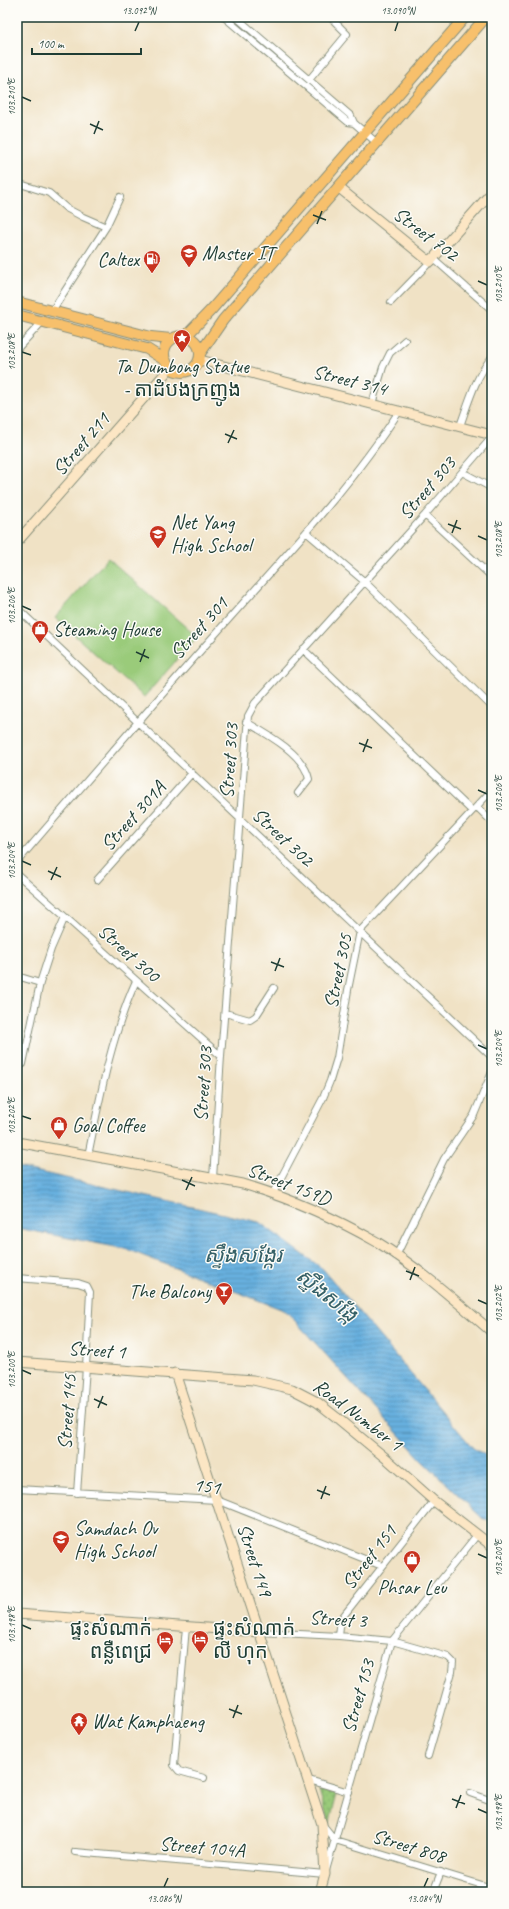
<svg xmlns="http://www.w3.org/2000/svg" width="509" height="1909" font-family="Caveat,'Noto Sans Khmer',sans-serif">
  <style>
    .grass { fill: url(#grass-dots); stroke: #5c8457 }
    .garden { fill: #9acb7a; stroke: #5c8457 }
    .water { fill: url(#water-rules); stroke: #44768a }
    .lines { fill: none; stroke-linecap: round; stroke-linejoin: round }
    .street-casing { stroke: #88907c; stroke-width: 8 }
    .secondary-casing { stroke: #88907c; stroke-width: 11 }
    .primary-casing { stroke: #88907c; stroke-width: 12 }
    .street { stroke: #fff; stroke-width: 6 }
    .secondary { stroke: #fce6c4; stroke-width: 9 }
    .primary { stroke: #f7c06c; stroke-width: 10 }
    .ticks { fill: none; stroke: #1f3d34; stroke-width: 1.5 }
    .labels { text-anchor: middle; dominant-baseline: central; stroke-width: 3; stroke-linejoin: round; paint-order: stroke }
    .street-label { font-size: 20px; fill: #1f3d34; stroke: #fdfcf7 }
    .poi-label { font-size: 20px; fill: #1f3d34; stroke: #fdfcf7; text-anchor: start }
    .water-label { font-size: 21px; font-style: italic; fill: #356067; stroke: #fdfcf7 }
    .neatline { fill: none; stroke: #1f3d34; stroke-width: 1.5 }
    .ticks-label { font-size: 10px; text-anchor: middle; fill: #1f3d34 }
  </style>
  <defs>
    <pattern id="grass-dots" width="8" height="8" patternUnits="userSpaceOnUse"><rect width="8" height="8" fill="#9acb7a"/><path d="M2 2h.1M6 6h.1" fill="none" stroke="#7da665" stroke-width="1.8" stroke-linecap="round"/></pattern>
    <pattern id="water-rules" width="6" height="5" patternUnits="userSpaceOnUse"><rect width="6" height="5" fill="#68b0df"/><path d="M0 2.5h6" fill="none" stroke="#5590b6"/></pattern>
  </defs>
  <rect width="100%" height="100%" fill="#fdfcf7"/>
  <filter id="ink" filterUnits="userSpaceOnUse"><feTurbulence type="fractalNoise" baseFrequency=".025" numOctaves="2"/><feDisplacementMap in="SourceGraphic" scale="8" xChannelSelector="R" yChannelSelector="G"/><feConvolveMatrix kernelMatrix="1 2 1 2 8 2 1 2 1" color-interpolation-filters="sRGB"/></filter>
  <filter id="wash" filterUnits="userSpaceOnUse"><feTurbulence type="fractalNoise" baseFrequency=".012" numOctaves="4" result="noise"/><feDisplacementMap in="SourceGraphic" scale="16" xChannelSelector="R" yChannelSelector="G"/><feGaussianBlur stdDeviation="0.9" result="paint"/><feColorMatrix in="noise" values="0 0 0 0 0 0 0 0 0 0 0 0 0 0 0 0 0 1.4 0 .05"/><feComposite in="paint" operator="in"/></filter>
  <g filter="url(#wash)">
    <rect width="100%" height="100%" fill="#f0e2c5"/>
    <!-- grass -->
    <path class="grass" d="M319,1790L337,1794L329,1825Z"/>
    <!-- garden -->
    <path class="garden" d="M108,558L197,637L144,697L55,618Z"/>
    <!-- water -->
    <path class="water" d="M17,1167L259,1222L323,1269L473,1448L492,1459V1523L482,1518L421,1459L286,1311L126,1249L17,1228Z"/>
  </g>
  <g filter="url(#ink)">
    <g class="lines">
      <defs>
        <path id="street" d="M224,17L348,122L354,123
          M236,17L351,116L354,123L377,143
          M309,80L347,34L330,17
          M17,183L49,193L66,208L83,217L106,227
          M434,259L492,310
          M391,302L430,262
          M52,311L106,227L120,197
          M17,349L42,322
          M372,404L383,367L390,353L405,340
          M460,426C469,401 475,378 492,357
          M462,472L492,488
          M425,515L492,577
          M306,532L365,582L492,707
          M17,608L492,1057
          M303,649L472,811
          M246,722C267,734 304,754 309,779L298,793
          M477,807L492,822
          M17,862C84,784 151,706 219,630C282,559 348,490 400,410
          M17,874L221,1056
          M97,880L192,773
          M17,976L40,983
          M225,1013L250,1020L256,1016L274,988
          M23,1064L40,983L51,949L65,917
          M88,1156C100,1097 111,1036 136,981
          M213,1178L221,1056L248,716L255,703L425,515L492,437
          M273,1193L323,1098L330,1081L337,1058L348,990L360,931L492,790
          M396,1256L444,1159L474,1115L492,1072
          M17,1278L78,1283L87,1286L90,1292L86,1367L77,1493
          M17,1489L217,1500L382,1566
          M186,1627L174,1765L179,1771L204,1778
          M260,1632L339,1636L392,1641L448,1657L453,1662L452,1672L428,1756
          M339,1636L341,1619L434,1501
          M309,1780L349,1792
          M470,1793L492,1801
          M322,1824L335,1840L492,1888
          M75,1852L325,1874L392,1641L477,1535
          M433,1892L441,1872"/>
        <path id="secondary" d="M338,187L430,262L492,192
          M200,360L492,435
          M17,542L170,368
          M17,1142L243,1184C289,1198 335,1218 377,1242C418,1267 456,1301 492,1332
          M17,1362L253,1380L292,1389L317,1402L336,1417L388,1460L434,1501L492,1546
          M175,1373L322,1824L325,1874L320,1892
          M17,1614L260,1632"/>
        <path id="primary" d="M17,302L151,337L171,339
          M17,315L147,349L166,361
          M164 354a18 18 0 1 1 36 0a18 18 0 1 1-36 0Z
          M186,336L212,309L465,17
          M201,352L223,320L486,17"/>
      </defs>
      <!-- street casing -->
      <use href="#street" class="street-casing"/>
      <!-- secondary casing -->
      <use href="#secondary" class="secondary-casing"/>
      <!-- primary casing -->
      <use href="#primary" class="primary-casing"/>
      <!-- street -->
      <use href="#street" class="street"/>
      <!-- secondary -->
      <use href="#secondary" class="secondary"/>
      <!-- primary -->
      <use href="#primary" class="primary"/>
    </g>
  </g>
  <!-- ticks -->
  <path class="ticks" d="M135,31L139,22M395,31L398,22M22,97L31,101M90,124L103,130M94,134L99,121M313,215L326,220M317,224L322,211M478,281L487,285M22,352L31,355M225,434L237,439M228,443L234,430M448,524L461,529M452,533L457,520M478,536L487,540M22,606L31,610M136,652L149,658M140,662L145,649M359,743L372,748M363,752L368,739M478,790L487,794M22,861L31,865M48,871L61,877M51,880L57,867M271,962L284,967M275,971L280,958M478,1045L487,1049M22,1116L31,1119M182,1180L195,1186M186,1190L192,1177M406,1271L419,1276M410,1280L415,1267M478,1300L487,1304M22,1370L31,1374M94,1399L107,1405M98,1408L103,1396M317,1490L330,1495M321,1499L326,1486M478,1554L487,1558M22,1625L31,1629M229,1709L242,1714M233,1718L238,1705M452,1799L465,1804M456,1808L461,1795M478,1809L487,1813M164,1887L168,1878M424,1887L428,1878"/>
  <!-- icons -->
  <defs>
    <symbol id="university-pin" viewBox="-11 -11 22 30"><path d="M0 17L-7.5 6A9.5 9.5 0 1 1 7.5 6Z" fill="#c8321e" stroke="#fdfcf7"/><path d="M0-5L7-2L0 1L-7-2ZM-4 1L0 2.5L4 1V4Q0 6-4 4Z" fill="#fff"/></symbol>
    <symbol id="fuel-pin" viewBox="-11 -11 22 30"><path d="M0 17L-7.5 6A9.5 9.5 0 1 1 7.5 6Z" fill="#c8321e" stroke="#fdfcf7"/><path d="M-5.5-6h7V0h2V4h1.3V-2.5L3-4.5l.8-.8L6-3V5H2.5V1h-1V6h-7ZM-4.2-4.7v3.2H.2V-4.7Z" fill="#fff"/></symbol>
    <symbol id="sight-pin" viewBox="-11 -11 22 30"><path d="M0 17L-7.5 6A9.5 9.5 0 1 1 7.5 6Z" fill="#c8321e" stroke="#fdfcf7"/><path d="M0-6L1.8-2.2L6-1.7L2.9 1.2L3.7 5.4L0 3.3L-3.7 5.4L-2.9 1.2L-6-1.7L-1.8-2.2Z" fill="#fff"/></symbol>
    <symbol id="school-pin" viewBox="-11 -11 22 30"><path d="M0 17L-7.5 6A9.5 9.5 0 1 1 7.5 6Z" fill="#c8321e" stroke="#fdfcf7"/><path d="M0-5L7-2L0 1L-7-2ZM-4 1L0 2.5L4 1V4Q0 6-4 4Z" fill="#fff"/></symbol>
    <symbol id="shop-pin" viewBox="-11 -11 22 30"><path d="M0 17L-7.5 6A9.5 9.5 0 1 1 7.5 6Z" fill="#c8321e" stroke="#fdfcf7"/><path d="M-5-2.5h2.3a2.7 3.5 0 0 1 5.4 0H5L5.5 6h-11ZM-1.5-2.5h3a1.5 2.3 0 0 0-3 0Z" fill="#fff"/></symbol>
    <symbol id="bar-pin" viewBox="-11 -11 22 30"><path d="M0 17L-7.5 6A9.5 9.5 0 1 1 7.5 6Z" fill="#c8321e" stroke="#fdfcf7"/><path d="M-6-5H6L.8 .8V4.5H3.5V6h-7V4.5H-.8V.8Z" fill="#fff"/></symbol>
    <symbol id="hotel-pin" viewBox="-11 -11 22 30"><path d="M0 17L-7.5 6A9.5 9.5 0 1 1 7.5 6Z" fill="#c8321e" stroke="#fdfcf7"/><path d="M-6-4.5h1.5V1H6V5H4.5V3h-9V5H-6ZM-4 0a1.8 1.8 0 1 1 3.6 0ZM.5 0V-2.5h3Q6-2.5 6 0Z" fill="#fff"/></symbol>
    <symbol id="temple-pin" viewBox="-11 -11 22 30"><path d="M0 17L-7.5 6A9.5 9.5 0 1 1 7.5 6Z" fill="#c8321e" stroke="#fdfcf7"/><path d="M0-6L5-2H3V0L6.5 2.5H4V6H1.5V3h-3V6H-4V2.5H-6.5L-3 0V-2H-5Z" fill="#fff"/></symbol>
  </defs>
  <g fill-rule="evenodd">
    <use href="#university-pin" x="179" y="243" width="20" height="27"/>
    <use href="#fuel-pin" x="142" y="249" width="20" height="27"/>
    <use href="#sight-pin" x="172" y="328" width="20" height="27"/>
    <use href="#school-pin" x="148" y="524" width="20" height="27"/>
    <use href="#shop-pin" x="30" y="619" width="20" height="27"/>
    <use href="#shop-pin" x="49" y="1115" width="20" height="27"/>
    <use href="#bar-pin" x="214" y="1281" width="20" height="27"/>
    <use href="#school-pin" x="51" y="1529" width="20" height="27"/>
    <use href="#shop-pin" x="402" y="1549" width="20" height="27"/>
    <use href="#hotel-pin" x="190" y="1629" width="20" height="27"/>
    <use href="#hotel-pin" x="155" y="1630" width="20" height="27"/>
    <use href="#temple-pin" x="69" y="1711" width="20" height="27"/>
  </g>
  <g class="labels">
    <!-- street labels -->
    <g class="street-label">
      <text transform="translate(426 234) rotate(37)">Street 702</text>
      <text transform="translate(350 380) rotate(14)">Street 314</text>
      <text transform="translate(81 444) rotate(-49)">Street 211</text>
      <text transform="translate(427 488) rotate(-49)">Street 303</text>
      <text transform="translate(199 628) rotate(-48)">Street 301</text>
      <text transform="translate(229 761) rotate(-86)">Street 303</text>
      <text transform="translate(133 816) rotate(-48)">Street 301A</text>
      <text transform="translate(283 837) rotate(43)">Street 302</text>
      <text transform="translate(129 953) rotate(42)">Street 300</text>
      <text transform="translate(338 971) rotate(-78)">Street 305</text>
      <text transform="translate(203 1084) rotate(-86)">Street 303</text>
      <text transform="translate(289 1184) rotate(21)">Street 159D</text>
      <text transform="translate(97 1350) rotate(4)">Street 1</text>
      <text transform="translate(67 1412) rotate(-86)">Street 145</text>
      <text transform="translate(358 1415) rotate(37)">Road Number 1</text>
      <text transform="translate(207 1486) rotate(8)">151</text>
      <text transform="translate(369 1557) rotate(-52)">Street 151</text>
      <text transform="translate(255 1560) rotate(72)">Street 149</text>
      <text transform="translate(338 1619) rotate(4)">Street 3</text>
      <text transform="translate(358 1696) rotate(-74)">Street 153</text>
      <text transform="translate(409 1846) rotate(17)">Street 808</text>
      <text transform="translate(202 1847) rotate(5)">Street 104A</text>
    </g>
    <!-- poi labels -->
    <g class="poi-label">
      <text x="202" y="253">Master IT</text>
      <text x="139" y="259" text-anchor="end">Caltex</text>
      <text x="182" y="366" text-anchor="middle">Ta Dumbong Statue<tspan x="182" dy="23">- តាដំបងក្រញូង</tspan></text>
      <text x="171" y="522">Net Yang<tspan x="171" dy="23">High School</tspan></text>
      <text x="53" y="629">Steaming House</text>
      <text x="72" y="1125">Goal Coffee</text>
      <text x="211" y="1291" text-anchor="end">The Balcony</text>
      <text x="74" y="1528">Samdach Ov<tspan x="74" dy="23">High School</tspan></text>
      <text x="412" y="1587" text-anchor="middle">Phsar Leu</text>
      <text x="152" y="1628" text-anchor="end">ផ្ទះសំណាក់<tspan x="152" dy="23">ពន្លឺពេជ្រ</tspan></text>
      <text x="213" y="1628">ផ្ទះសំណាក់<tspan x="213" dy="23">លី ហុក</tspan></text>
      <text x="92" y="1721">Wat Kamphaeng</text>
    </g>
    <!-- water labels -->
    <g class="water-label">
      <text x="243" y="1255">ស្ទឹងសង្កែរ</text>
      <text transform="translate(327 1295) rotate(39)">ស្ទឹងសង្កែ</text>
    </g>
  </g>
  <!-- margin -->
  <rect width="509" height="1909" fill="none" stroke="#fdfcf7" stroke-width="44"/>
  <!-- scale -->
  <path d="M32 48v6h109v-6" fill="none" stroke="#1f3d34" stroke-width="2"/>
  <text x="38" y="48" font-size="12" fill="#1f3d34" stroke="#fdfcf7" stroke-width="3" paint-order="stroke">100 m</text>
  <rect x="22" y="22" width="465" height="1865" class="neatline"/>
  <g class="ticks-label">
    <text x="139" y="14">13.092°N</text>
    <text x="398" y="14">13.090°N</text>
    <text transform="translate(11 97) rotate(-90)" y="4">103.210°E</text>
    <text transform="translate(498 285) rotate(-90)" y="4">103.210°E</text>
    <text transform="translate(11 352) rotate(-90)" y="4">103.208°E</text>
    <text transform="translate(498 540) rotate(-90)" y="4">103.208°E</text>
    <text transform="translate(11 606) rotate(-90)" y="4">103.206°E</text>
    <text transform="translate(498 794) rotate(-90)" y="4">103.206°E</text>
    <text transform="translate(11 861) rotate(-90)" y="4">103.204°E</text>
    <text transform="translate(498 1049) rotate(-90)" y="4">103.204°E</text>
    <text transform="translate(11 1116) rotate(-90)" y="4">103.202°E</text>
    <text transform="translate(498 1304) rotate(-90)" y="4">103.202°E</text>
    <text transform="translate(11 1370) rotate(-90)" y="4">103.200°E</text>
    <text transform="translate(498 1558) rotate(-90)" y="4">103.200°E</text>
    <text transform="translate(11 1625) rotate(-90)" y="4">103.198°E</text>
    <text transform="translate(498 1813) rotate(-90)" y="4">103.198°E</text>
    <text x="164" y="1902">13.086°N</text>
    <text x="424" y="1902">13.084°N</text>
  </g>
</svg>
